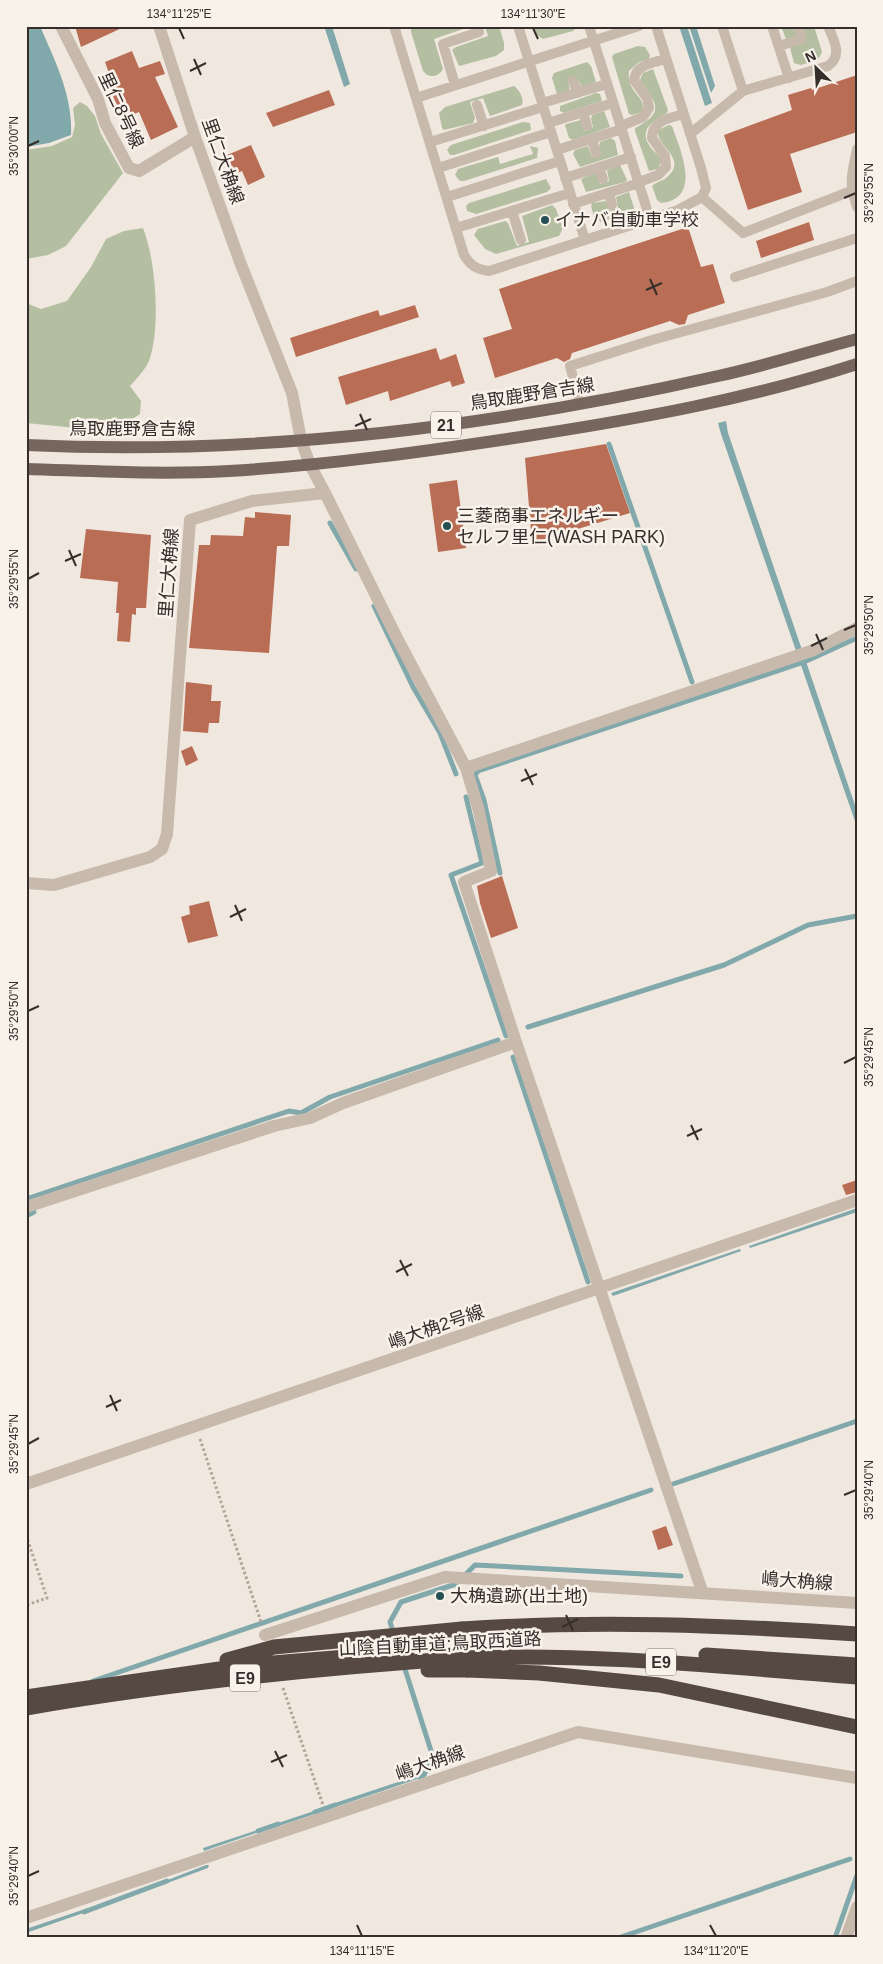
<svg xmlns="http://www.w3.org/2000/svg" width="883" height="1964" font-family="Helvetica,'Noto Sans JP',sans-serif">
  <style>
    .green { fill: #b4bea1 }
    .water { fill: #81a8aa }
    .lines { fill: none; stroke-linecap: round; stroke-linejoin: round }
    .stream { stroke: #81a8aa; stroke-width: 5 }
    .building { fill: #b96d55 }
    .path { stroke: #b3a397; stroke-width: 3; stroke-dasharray: 2.5 2.5; stroke-linecap: butt }
    .service { stroke: #c7b9ac; stroke-width: 10 }
    .minor { stroke: #c7b9ac; stroke-width: 12 }
    .primary { stroke: #76665d; stroke-width: 12 }
    .motorway { stroke: #564942; stroke-width: 15 }
    .motorway-bridge { stroke: #564942; stroke-width: 15 }
    .ticks { fill: none; stroke: #362e2a; stroke-width: 2 }
    .poi-dot { fill: #245053; stroke: #f8f2eb; stroke-width: 2 }
    .labels { text-anchor: middle; dominant-baseline: central; stroke-width: 5; stroke-linejoin: round; paint-order: stroke }
    .shield { fill: #f8f2eb; stroke: #706964; stroke-width: 1 }
    .shield-label { font-size: 16px; font-weight: bold; fill: #362e2a }
    .street-label { font-size: 18px; fill: #362e2a; stroke: #f8f2eb }
    .poi-label { font-size: 18px; fill: #362e2a; stroke: #f8f2eb; text-anchor: start }
    .neatline { fill: none; stroke: #362e2a; stroke-width: 2 }
    .ticks-label { font-size: 12px; text-anchor: middle; fill: #362e2a }
  </style>
  <rect width="100%" height="100%" fill="#f0e8df"/>
  <!-- green -->
  <path class="green" d="M411,26H469V27L434,39L443,69C439,76 434,77 427,75L423,71L411,32Z
    M485,26H499L504,43V50L496,56L459,66L452,50L456,47L488,36Z
    M533,26H578L573,31L543,39L537,35Z
    M781,26H795L798,37L786,39Z
    M801,26H814L822,52L818,60L801,65L794,63L790,48Z
    M638,46L645,47L650,55L649,59L639,62L629,71C626,94 648,96 642,112L632,115L629,114L612,57L614,54Z
    M587,62L591,66L596,82L582,87L576,77L568,80L570,91L557,94L552,78L554,73Z
    M653,69L668,110L667,113C653,121 637,130 651,148C655,153 659,154 662,160L658,169L649,171L635,131V128C667,112 655,102 640,80L643,73Z
    M514,86C520,91 524,98 522,105L490,116L483,98L470,102L475,118L473,123L444,130L442,128L439,113L445,107Z
    M596,93L600,94L602,101L564,113L560,111V106Z
    M80,102L87,106L95,116L101,134L123,173L66,246L48,255L26,259V150L52,146L72,137L75,125L73,108Z
    M604,111L610,127L573,140L569,138L565,125L566,124L581,120L584,131L593,127L591,119L592,115Z
    M523,122L530,123L531,130L454,155H450L447,150L451,145Z
    M669,125L672,126C680,149 703,199 661,203L657,200L652,186C656,182 662,181 666,178C690,159 655,146 658,130Z
    M611,138L615,141L618,155L580,167L573,154L575,150L588,146L592,157L601,154L599,147L600,142Z
    M530,146L538,148L537,158L464,181H460L455,175L458,169L498,157L500,164L533,154Z
    M620,165L627,180L625,182L586,192L581,179L595,173L598,174L600,184L609,181L607,170Z
    M546,179L551,188L547,192L476,214L467,211L466,206L469,203Z
    M629,192L635,211L601,222L594,216L591,206L592,203L606,201L609,210L618,208L616,197Z
    M552,205L556,209L563,228L559,236L496,254L485,249L474,235L478,229L505,221L508,223L517,246L529,242L522,216Z
    M143,228C156,261 161,327 149,361C145,370 136,379 130,386L141,401L140,414L123,425L96,430L26,423V303L41,309L67,301L91,267L106,239L124,231Z"/>
  <!-- water -->
  <path class="water" d="M26,26H40C55,61 73,96 71,135L49,143L26,147Z
    M324,26H332L350,84L344,87Z
    M679,26H687L712,103L705,106Z
    M689,26H696L715,86L711,93Z
    M726,421L728,433L857,811V827L721,434L718,423Z
    M857,1208V1212L750,1248L749,1246Z
    M740,1249L741,1251L613,1296L611,1293Z
    M425,1773L426,1776L330,1809L329,1805Z
    M320,1809L321,1812L273,1828L272,1825Z
    M264,1828L265,1830L204,1851L203,1848Z
    M206,1865H209L208,1868L162,1885L160,1883Z
    M88,1908L89,1911L26,1933V1929Z"/>
  <g class="lines">
    <!-- stream -->
    <path class="stream" d="M609,444L692,682
      M330,523L356,569
      M374,606L413,687L440,733L456,774
      M466,797L482,863L451,875L506,1036
      M500,873L484,800L475,775L478,771L804,662L857,638
      M528,1027L724,965L808,925L857,916
      M513,1057L588,1282
      M26,1199L289,1111L301,1113L330,1097L498,1040
      M26,1216L34,1212
      M673,1484L857,1421
      M399,1650L390,1622L401,1602L456,1584L475,1565L681,1576
      M404,1666L433,1757L424,1775L419,1777
      M93,1681L651,1490
      M315,1812L335,1805
      M258,1831L278,1824
      M84,1912L167,1881
      M618,1938L850,1859
      M835,1938L857,1875"/>
  </g>
  <!-- building -->
  <path class="building" d="M75,26H126L81,47Z
    M132,51L139,68L160,61L165,74L155,77L178,127L151,140L139,112L132,115L128,108L120,111L111,92L115,90L105,62Z
    M857,75V132L790,154L802,192L748,210L724,135L792,110L788,95L811,88L812,90Z
    M329,90L335,105L273,127L266,113Z
    M251,145L265,177L248,185L242,171L235,174L227,155Z
    M809,222L814,240L761,258L756,241Z
    M688,227L701,267L713,264L725,303L688,315L685,324L679,325L670,321L572,353L570,359L564,362L557,358L495,378L483,338L512,329L499,289Z
    M415,305L419,317L296,357L290,338L378,310L380,316Z
    M436,348L440,360L456,354L465,383L452,387L450,381L390,401L388,391L346,405L338,377Z
    M606,444L630,513L532,543L525,458Z
    M457,480L466,548L438,552L429,484Z
    M255,512L291,515L289,546H277L269,653L189,648L199,545H210L211,535L243,536L245,517L255,518Z
    M86,529L151,535L146,608H136V615L132,614L130,642L117,641L119,613H116L118,582L80,578Z
    M186,682L212,685L211,701H221L219,723H209L208,733L183,731Z
    M192,746L198,760L186,766L181,751Z
    M502,876L518,928L491,938L480,903L477,886Z
    M209,901L218,936L188,943L181,917L190,914L189,906Z
    M857,1180V1192L846,1195L842,1185Z
    M666,1526L673,1545L658,1550L652,1531Z"/>
  <g class="lines">
    <!-- path -->
    <path class="path" d="M200,1439L261,1622
      M26,1535L47,1598L26,1605
      M283,1688L323,1805"/>
    <!-- service -->
    <path class="service" d="M394,26L464,255C471,266 476,269 489,271L678,210L702,197L706,188L701,168L656,26
      M518,26L585,240
      M589,26L650,219
      M722,26L743,91
      M772,26L789,78
      M779,46L802,39L798,26
      M573,81L578,93
      M455,85L443,44L479,32L477,26
      M416,98L639,26
      M542,103L607,84
      M477,105L484,126
      M583,112L587,126
      M548,123L613,103
      M621,126L643,117L649,108L647,98L634,80C636,64 653,63 666,59
      M690,134L743,91L828,66C843,55 834,41 828,26
      M592,139L596,153
      M430,142L543,107
      M857,149C852,175 848,181 857,207
      M557,150L622,129
      M599,167L603,179
      M438,168L551,132
      M565,178L631,157
      M639,182L658,175L666,167L665,156L652,138C652,120 670,118 684,114
      M609,193L612,205
      M447,197L560,161
      M702,197L743,233L851,191L857,185
      M573,204L639,183
      M512,211L521,240
      M456,228L570,193
      M735,277L857,238
      M580,404L570,366L652,340L827,292L857,281"/>
    <!-- minor -->
    <path class="minor" d="M61,26L98,99L105,123L129,168L139,171L195,137
      M325,493L396,636L466,768L479,811L491,871L464,882L516,1042L702,1591
      M466,768L814,650L857,628
      M26,883L54,885L150,857L162,849L167,834L190,520L252,501L325,493L310,465L301,440L292,393L240,262L195,137L159,26
      M26,1207L274,1126L310,1118L343,1103L516,1042
      M26,1484L857,1200
      M265,1635L445,1577L857,1603
      M26,1918L578,1732L857,1778
      M846,1938L857,1907"/>
    <!-- primary -->
    <path class="primary" d="M26,445C258,456 492,427 718,376C765,366 811,351 857,339
      M26,469C94,471 162,475 229,471C329,465 428,451 527,436C638,419 749,399 857,364"/>
    <!-- motorway -->
    <path class="motorway" d="M462,1629C594,1620 725,1625 857,1634
      M706,1655L857,1665
      M465,1658C596,1653 726,1667 857,1677
      M467,1670L539,1673L659,1685L857,1727"/>
    <!-- motorway-bridge -->
    <path class="motorway-bridge" d="M227,1660L274,1647L462,1629
      M428,1670H467
      M26,1697L247,1665L407,1652
      M26,1708C171,1683 318,1668 465,1658"/>
  </g>
  <!-- ticks -->
  <path class="ticks" d="M179,28L184,39M533,28L538,39M194,59L201,75M190,71L206,63M28,146L39,141M844,198L856,193M650,279L657,295M646,290L662,283M360,414L367,430M355,426L371,419M69,550L76,566M65,561L81,554M28,579L39,573M844,630L856,625M816,634L823,650M811,646L827,638M525,769L533,785M521,781L537,774M235,905L242,921M230,917L246,909M28,1011L39,1006M844,1063L856,1057M691,1125L698,1140M687,1136L702,1129M400,1260L408,1276M396,1272L412,1264M110,1395L117,1411M106,1407L121,1400M28,1444L39,1438M844,1495L856,1490M566,1615L573,1631M562,1627L578,1619M275,1751L283,1767M271,1762L287,1755M28,1876L39,1871M357,1925L362,1936M710,1925L716,1936"/>
  <!-- markers -->
  <g class="poi-dot">
    <circle cx="545" cy="220" r="5"/>
    <circle cx="447" cy="526" r="5"/>
    <circle cx="440" cy="1596" r="5"/>
  </g>
  <g class="labels">
    <!-- shield labels -->
    <g class="shield">
      <rect x="431" y="411.5" width="30" height="27" rx="4"/>
      <rect x="646" y="1648.5" width="30" height="27" rx="4"/>
      <rect x="230" y="1664.5" width="30" height="27" rx="4"/>
    </g>
    <g class="shield-label">
      <text x="446" y="425">21</text>
      <text x="661" y="1662">E9</text>
      <text x="245" y="1678">E9</text>
    </g>
    <!-- street labels -->
    <g class="street-label">
      <text transform="translate(121 110) rotate(65)">里仁8号線</text>
      <text transform="translate(223 161) rotate(70)">里仁大桷線</text>
      <text transform="translate(532 394) rotate(-9)">鳥取鹿野倉吉線</text>
      <text x="132" y="429">鳥取鹿野倉吉線</text>
      <text transform="translate(169 573) rotate(-86)">里仁大桷線</text>
      <text transform="translate(436 1327) rotate(-19)">嶋大桷2号線</text>
      <text transform="translate(797 1581) rotate(4)">嶋大桷線</text>
      <text transform="translate(440 1644) rotate(-3)">山陰自動車道;鳥取西道路</text>
      <text transform="translate(430 1763) rotate(-19)">嶋大桷線</text>
    </g>
    <!-- poi labels -->
    <g class="poi-label">
      <text x="555" y="220">イナバ自動車学校</text>
      <text x="457" y="516">三菱商事エネルギー<tspan x="457" dy="21">セルフ里仁(WASH PARK)</tspan></text>
      <text x="450" y="1596">大桷遺跡(出土地)</text>
    </g>
  </g>
  <!-- border -->
  <rect width="883" height="1964" fill="none" stroke="#f8f2eb" stroke-width="55"/>
  <!-- north arrow -->
  <g transform="translate(816 68) rotate(335)" stroke="#f8f2eb" stroke-width="4" paint-order="stroke">
  <path d="M0-4L9 19L0 12L-9 19Z" fill="#362e2a"/>
  <text y="-8" font-size="14" font-weight="bold" text-anchor="middle" fill="#362e2a">N</text>
  </g>
  <rect x="28" y="28" width="828" height="1908" class="neatline"/>
  <g class="ticks-label">
    <text x="179" y="18">134°11'25"E</text>
    <text x="533" y="18">134°11'30"E</text>
    <text transform="translate(14 146) rotate(-90)" y="4">35°30'00"N</text>
    <text transform="translate(869 193) rotate(-90)" y="4">35°29'55"N</text>
    <text transform="translate(14 579) rotate(-90)" y="4">35°29'55"N</text>
    <text transform="translate(869 625) rotate(-90)" y="4">35°29'50"N</text>
    <text transform="translate(14 1011) rotate(-90)" y="4">35°29'50"N</text>
    <text transform="translate(869 1057) rotate(-90)" y="4">35°29'45"N</text>
    <text transform="translate(14 1444) rotate(-90)" y="4">35°29'45"N</text>
    <text transform="translate(869 1490) rotate(-90)" y="4">35°29'40"N</text>
    <text transform="translate(14 1876) rotate(-90)" y="4">35°29'40"N</text>
    <text x="362" y="1955">134°11'15"E</text>
    <text x="716" y="1955">134°11'20"E</text>
  </g>
</svg>
